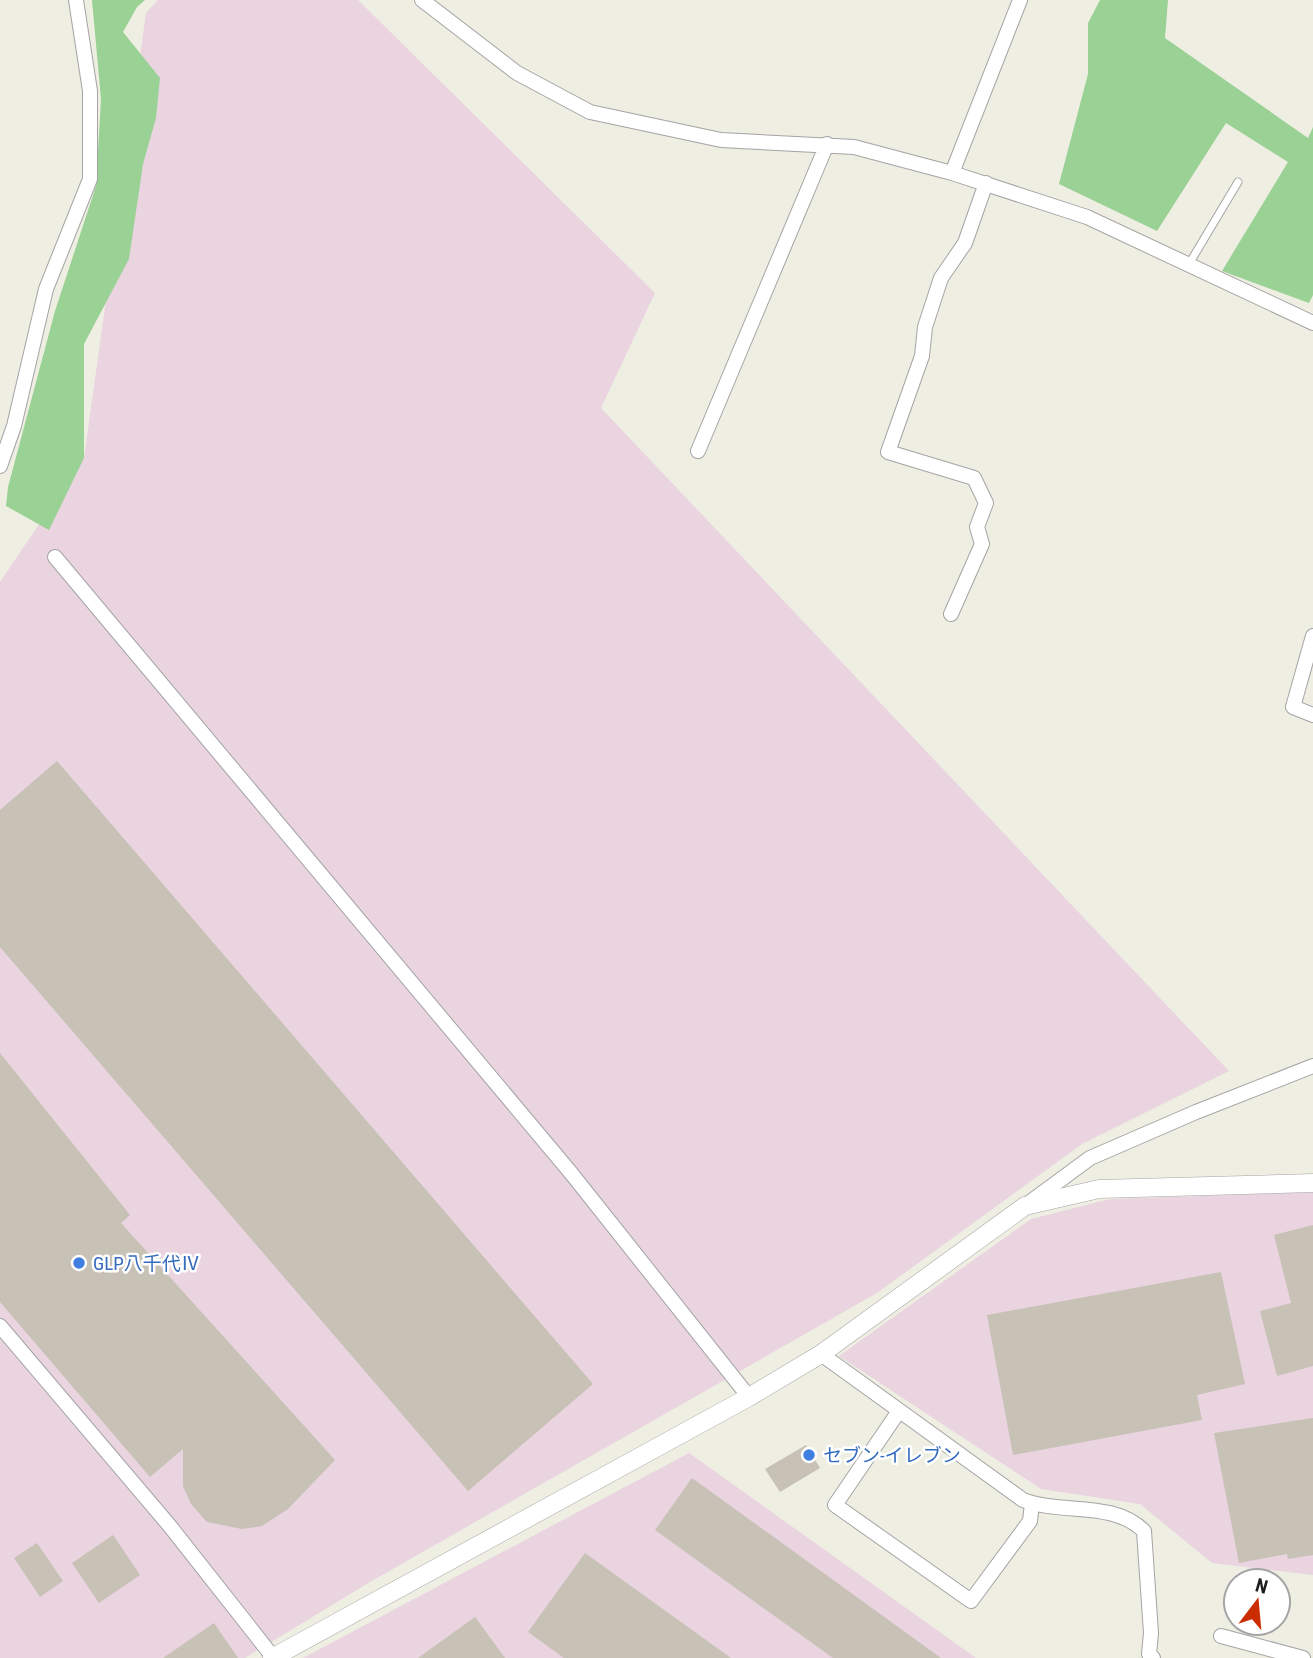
<svg xmlns="http://www.w3.org/2000/svg" width="1313" height="1658" font-family="'Roboto Condensed','Noto Sans JP',sans-serif">
  <style>
    .industrial { fill: #e9d4e0 }
    .forest { fill: #9ad195 }
    .building { fill: #c7c1b6 }
    .lines { fill: none; stroke-linecap: round; stroke-linejoin: round }
    .service-casing { stroke: #a4a4a4; stroke-width: 9 }
    .minor-casing { stroke: #a4a4a4; stroke-width: 16 }
    .tertiary-casing { stroke: #a4a4a4; stroke-width: 19 }
    .service { stroke: #fff; stroke-width: 7 }
    .minor { stroke: #fff; stroke-width: 14 }
    .tertiary { stroke: #fff; stroke-width: 18 }
    .shop-dot { fill: #3f7fe0; stroke: #fff; stroke-width: 2.5 }
    .labels { text-anchor: middle; dominant-baseline: central; stroke-width: 5; stroke-linejoin: round; paint-order: stroke }
    .shop-label { font-size: 19px; fill: #366cbe; stroke: #fff; text-anchor: start }
  </style>
  <rect width="100%" height="100%" fill="#efeee3"/>
  <!-- industrial -->
  <path class="industrial" d="M158,0H358L655,293L601,408L1229,1071L1082,1144L877,1293L370,1582L245,1658H0V582L84,458L146,13Z
    M1313,1192V1575L1212,1563L1140,1504L1041,1489L839,1356L1031,1219L1110,1199Z
    M689,1453L976,1658H303Z"/>
  <!-- forest -->
  <path class="forest" d="M92,0H145L137,7L123,32L160,78L156,118L143,164L129,259L84,344V458L49,530L6,506L8,487L55,311L96,186L101,99Z
    M1100,0H1168L1165,38L1308,138L1313,127V295L1309,303L1222,271L1288,162L1226,123L1157,231L1059,184L1088,74V23Z"/>
  <!-- building -->
  <path class="building" d="M57,761L593,1384L468,1491L0,947V810Z
    M0,1053L130,1215L121,1223L335,1460L288,1509L262,1526L242,1529L207,1522L191,1504L183,1486V1449L150,1477L0,1302Z
    M1313,1225V1366L1277,1376L1260,1311L1291,1303L1274,1235Z
    M1221,1272L1245,1384L1197,1395L1202,1420L1013,1455L987,1315Z
    M1313,1418V1555L1288,1559L1287,1554L1239,1563L1214,1433Z
    M806,1445L820,1468L780,1492L765,1469Z
    M692,1478L941,1658H833L655,1530Z
    M113,1535L140,1575L99,1603L72,1563Z
    M37,1543L63,1581L40,1597L14,1558Z
    M585,1553L731,1658H564L528,1632Z
    M475,1617L505,1658H418Z
    M214,1623L238,1658H163Z"/>
  <g class="lines">
    <defs>
      <path id="service" d="M1189,264L1238,182"/>
      <path id="minor" d="M422,0L517,73L590,112L721,140L854,147L952,173L1087,217L1313,323
        M952,173L1020,0
        M698,451L827,144
        M0,466L14,426L46,289L90,179V91L76,0
        M55,557L571,1173L749,1397
        M951,614L982,544L977,527L986,503L974,478L888,452L922,356L925,327L941,278L965,243L986,183
        M1313,636L1293,707L1313,715
        M1029,1203L1090,1158L1196,1112L1313,1066
        M0,1326L169,1525L273,1657
        M821,1354L1023,1500C1063,1515 1112,1500 1144,1531L1151,1633L1149,1654L1153,1658
        M899,1411L835,1505L971,1601L1030,1521L1032,1503
        M1221,1636L1303,1658"/>
      <path id="tertiary" d="M272,1658L749,1397L821,1354L1025,1206L1099,1189L1313,1183"/>
    </defs>
    <!-- service casing -->
    <use href="#service" class="service-casing"/>
    <!-- minor casing -->
    <use href="#minor" class="minor-casing"/>
    <!-- tertiary casing -->
    <use href="#tertiary" class="tertiary-casing"/>
    <!-- service -->
    <use href="#service" class="service"/>
    <!-- minor -->
    <use href="#minor" class="minor"/>
    <!-- tertiary -->
    <use href="#tertiary" class="tertiary"/>
  </g>
  <!-- markers -->
  <g class="shop-dot">
    <circle cx="79" cy="1263" r="7"/>
    <circle cx="809" cy="1455" r="7"/>
  </g>
  <g class="labels">
    <!-- shop labels -->
    <g class="shop-label">
      <text x="93" y="1263">GLP八千代Ⅳ</text>
      <text x="823" y="1455">セブン-イレブン</text>
    </g>
  </g>
  <!-- north arrow -->
  <g transform="translate(1257 1602) rotate(16)"><circle r="33" fill="#ffffff" stroke="#a5a5a5" stroke-width="2"/>
  <path d="M0-5L12 26L0 18L-12 26Z" fill="#cb2c00"/>
  <text y="-10" font-size="19" font-weight="bold" text-anchor="middle" fill="#1d1d1d">N</text>
  </g>
</svg>
